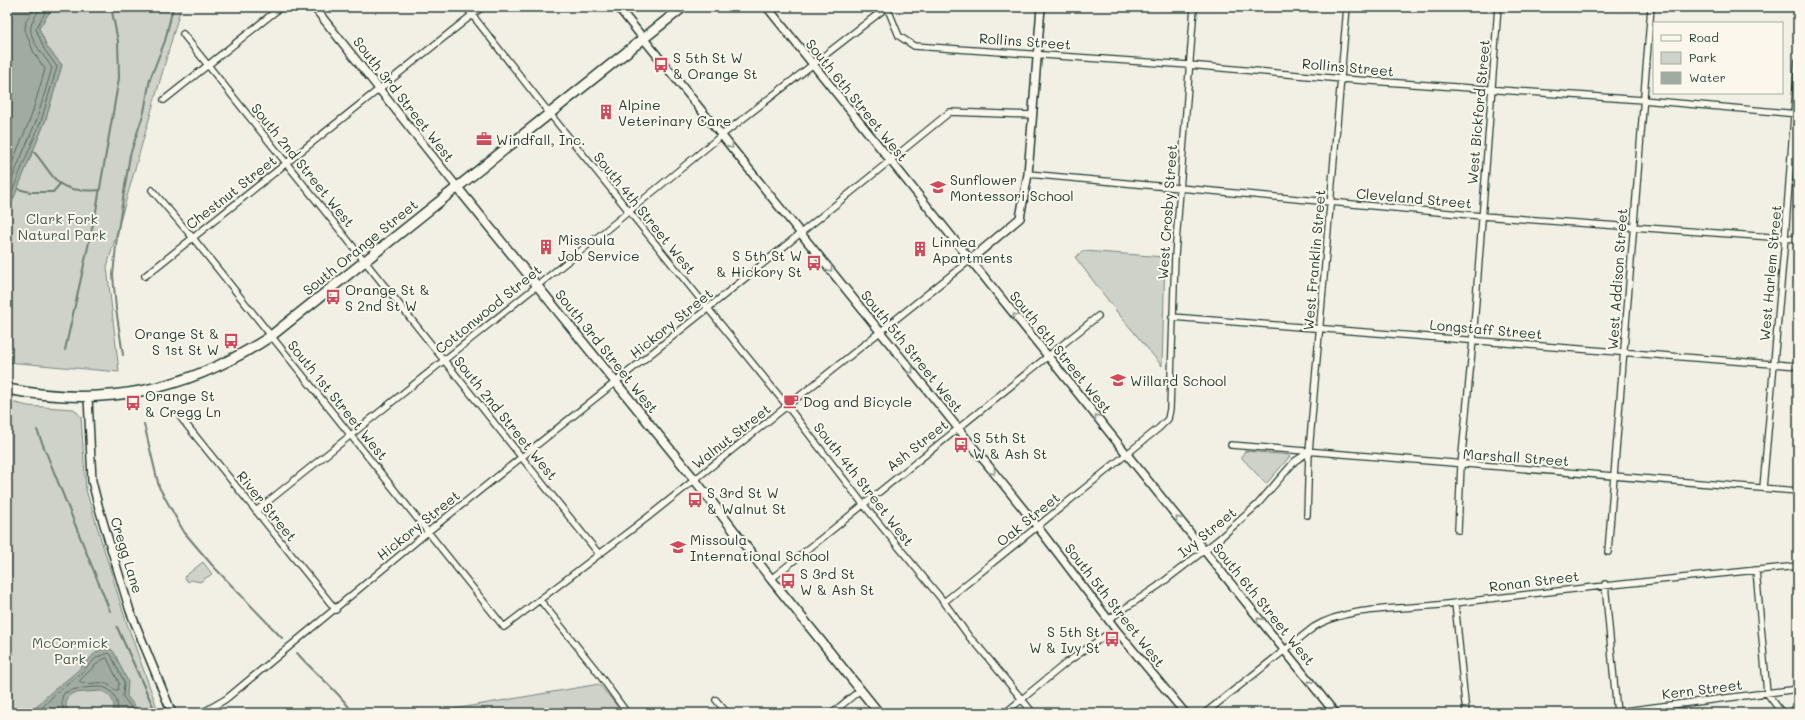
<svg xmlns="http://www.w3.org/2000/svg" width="1805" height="720" font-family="Mali,sans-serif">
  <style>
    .green { fill: #cfd2c8; stroke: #77887e }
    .water { fill: #a2aba1; stroke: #6e7f75 }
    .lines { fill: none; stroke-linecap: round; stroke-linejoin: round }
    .shore { stroke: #536960; stroke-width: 1 }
    .stream { stroke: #6e7f75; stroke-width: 2 }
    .minor-casing { stroke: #1f3d34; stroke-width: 8 }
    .tertiary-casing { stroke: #1f3d34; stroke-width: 10 }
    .secondary-casing { stroke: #1f3d34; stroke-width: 11 }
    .primary-casing { stroke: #1f3d34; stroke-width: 12 }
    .minor { stroke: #fbf7ec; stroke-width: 5.5 }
    .tertiary { stroke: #fbf7ec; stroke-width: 7 }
    .secondary { stroke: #fbf7ec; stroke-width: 8 }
    .primary { stroke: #fbf7ec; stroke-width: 9 }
    .oneway { stroke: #8d9a90 }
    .labels { text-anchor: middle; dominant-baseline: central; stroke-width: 4; stroke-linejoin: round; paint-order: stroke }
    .street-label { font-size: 14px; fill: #1f3d34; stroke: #fbf7ec }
    .poi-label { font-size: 14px; fill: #1f3d34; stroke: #fbf7ec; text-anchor: start }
    .park-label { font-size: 14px; fill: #425b52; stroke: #fbf7ec }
  </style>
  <rect width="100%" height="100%" fill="#f2f0e5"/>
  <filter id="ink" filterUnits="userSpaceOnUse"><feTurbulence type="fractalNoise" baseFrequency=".025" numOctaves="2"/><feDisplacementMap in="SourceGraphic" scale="8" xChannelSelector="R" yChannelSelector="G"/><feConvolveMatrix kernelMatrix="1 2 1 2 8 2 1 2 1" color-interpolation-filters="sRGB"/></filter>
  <g filter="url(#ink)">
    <!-- green -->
    <path class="green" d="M53,7H181L107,267L119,372L7,362V214L45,122L62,65L47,47L39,28Z
      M1084,251L1165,257L1162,366L1117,312L1075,257Z
      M7,401L28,406L74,409L81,417L86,490L125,618L159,713H7Z
      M1245,451L1291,455L1266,484L1241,457Z
      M203,562L212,574L200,582L191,580L188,582L184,577Z
      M599,684L623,713H430Z"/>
    <!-- water -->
    <path class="water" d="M7,7H53L39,28L47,47L62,65L45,122L7,214Z
      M103,649H111L114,652L128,682L127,696L140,713H112C117,704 111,694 101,691L73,693L67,697L66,706L70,713H32C43,696 60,686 75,673C84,665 92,653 103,649Z"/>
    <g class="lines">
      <!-- shore -->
      <path class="shore" d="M7,175L31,117L45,69L34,53L25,30L26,21L35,7
        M7,191L37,119L52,68C46,57 28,40 31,26C32,20 38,12 42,7
        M7,204L41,121L57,67L44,49L36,29L48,7
        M107,658L119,683L118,690H115C102,677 95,686 80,683V680L100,661Z
        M37,713L56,693L77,677L97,657L109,653L111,655L124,682L123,697L136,713
        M65,713C62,706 60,700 64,693C74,688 90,687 101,687C113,688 121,703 116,713"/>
      <!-- stream -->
      <path class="stream" d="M33,151C42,160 51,177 59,183C69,191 88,191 100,190
        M18,189L30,192H53L60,184
        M65,350L96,211L119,78L118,41L111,7
        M123,355L116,309L113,275L117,236L130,155L144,112L150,79L165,41L173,7
        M144,424L159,487L184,532L212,565L282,638
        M37,430L110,611
        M117,627L156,713
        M297,653C315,674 338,690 353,713"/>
      <defs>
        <path id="minor" d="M466,7L550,114L788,407L863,504L944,602L970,638L979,647L1033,713
          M887,7L899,36L914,46L1189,65L1342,79L1643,100L1798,114
          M183,34L599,554
          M164,100L281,7
          M1028,174L1482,216L1798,239
          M152,190L193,238L504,627L648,517L970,260
          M145,276L482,7
          M1172,317L1798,366
          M181,418L336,610
          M1231,445L1798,491
          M1763,488L1785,238L1798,61
          M256,511L583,249L722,135L887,7
          M1307,515L1309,452L1347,7
          M1458,530L1461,465L1473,340L1498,7
          M1608,552L1651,7
          M1756,570L1767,693L1782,713
          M771,579L1098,316
          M1605,584L1617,713
          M540,600L596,670L627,713
          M944,602L1159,428L1168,419L1170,409L1175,256L1194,7
          M1455,603L1466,713
          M1109,619L1158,586L1219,539L1257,505L1295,461L1309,452
          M716,700L727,713
          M202,713L226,699L429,531L707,309L950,112L1033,115
          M832,713L860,690
          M1005,713L1066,663L1106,635L1120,634
          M1205,713L1314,627C1350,605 1405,610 1447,604C1564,589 1681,578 1798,566
          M1608,713L1798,689"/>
        <path id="tertiary" d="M314,7L457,187
          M618,7L1037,526L1117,631L1185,713
          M767,7L1335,713
          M970,260L1020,218L1028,174L1041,7
          M88,397L92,481L98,505L130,611L172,713"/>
        <path id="secondary" d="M457,187L695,480L771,579L879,713
          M1792,713L1798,708"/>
        <path id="primary" d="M7,389C105,408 188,391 271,336L683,7"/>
      </defs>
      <!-- minor casing -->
      <use href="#minor" class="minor-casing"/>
      <!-- tertiary casing -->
      <use href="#tertiary" class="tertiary-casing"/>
      <!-- secondary casing -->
      <use href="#secondary" class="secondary-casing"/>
      <!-- primary casing -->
      <use href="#primary" class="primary-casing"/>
      <!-- minor -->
      <use href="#minor" class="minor"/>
      <!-- tertiary -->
      <use href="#tertiary" class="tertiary"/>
      <!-- secondary -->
      <use href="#secondary" class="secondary"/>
      <!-- primary -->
      <use href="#primary" class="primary"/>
    </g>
    <!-- one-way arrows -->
    <defs><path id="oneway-chevron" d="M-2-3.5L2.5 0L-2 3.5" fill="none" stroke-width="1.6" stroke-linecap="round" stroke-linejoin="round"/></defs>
    <g class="oneway">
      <use href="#oneway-chevron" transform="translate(731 146) rotate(51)"/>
      <use href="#oneway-chevron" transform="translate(830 269) rotate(51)"/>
      <use href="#oneway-chevron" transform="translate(1015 316) rotate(-128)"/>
      <use href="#oneway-chevron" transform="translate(911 371) rotate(51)"/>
      <use href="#oneway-chevron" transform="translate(1097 417) rotate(-129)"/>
      <use href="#oneway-chevron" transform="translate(993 472) rotate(51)"/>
      <use href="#oneway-chevron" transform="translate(1178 519) rotate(-129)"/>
      <use href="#oneway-chevron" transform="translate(1259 620) rotate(-129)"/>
      <use href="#oneway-chevron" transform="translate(1310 683) rotate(-129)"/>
    </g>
  </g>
  <!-- icons -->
  <defs>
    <symbol id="bus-bare" viewBox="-9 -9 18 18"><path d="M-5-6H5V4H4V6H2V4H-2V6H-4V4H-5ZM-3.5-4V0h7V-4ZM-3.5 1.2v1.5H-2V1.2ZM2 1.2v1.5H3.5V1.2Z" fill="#d1495b" stroke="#fbf7ec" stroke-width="2.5" paint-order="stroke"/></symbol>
    <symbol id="building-bare" viewBox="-9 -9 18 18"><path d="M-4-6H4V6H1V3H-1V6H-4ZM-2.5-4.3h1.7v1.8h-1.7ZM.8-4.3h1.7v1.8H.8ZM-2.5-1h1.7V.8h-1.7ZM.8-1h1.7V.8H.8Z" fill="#d1495b" stroke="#fbf7ec" stroke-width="2.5" paint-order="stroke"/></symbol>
    <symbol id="office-bare" viewBox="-9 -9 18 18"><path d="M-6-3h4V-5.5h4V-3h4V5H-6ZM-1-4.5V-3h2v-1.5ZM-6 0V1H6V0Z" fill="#d1495b" stroke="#fbf7ec" stroke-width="2.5" paint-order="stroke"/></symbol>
    <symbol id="school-bare" viewBox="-9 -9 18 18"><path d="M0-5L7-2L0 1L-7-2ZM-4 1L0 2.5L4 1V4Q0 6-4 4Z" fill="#d1495b" stroke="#fbf7ec" stroke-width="2.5" paint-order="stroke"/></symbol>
    <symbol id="cafe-bare" viewBox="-9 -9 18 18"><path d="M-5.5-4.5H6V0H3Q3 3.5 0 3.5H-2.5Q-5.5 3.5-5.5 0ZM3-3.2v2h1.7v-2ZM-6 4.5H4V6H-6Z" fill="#d1495b" stroke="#fbf7ec" stroke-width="2.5" paint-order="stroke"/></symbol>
  </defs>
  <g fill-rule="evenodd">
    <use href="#bus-bare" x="650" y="54" width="22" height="22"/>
    <use href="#building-bare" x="595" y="101" width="22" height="22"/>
    <use href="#office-bare" x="473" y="128" width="22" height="22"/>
    <use href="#school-bare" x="927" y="176" width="22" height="22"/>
    <use href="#building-bare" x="535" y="236" width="22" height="22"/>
    <use href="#building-bare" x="909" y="238" width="22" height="22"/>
    <use href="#bus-bare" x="803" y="252" width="22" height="22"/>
    <use href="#bus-bare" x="322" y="286" width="22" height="22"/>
    <use href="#bus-bare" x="220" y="330" width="22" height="22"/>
    <use href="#school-bare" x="1107" y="369" width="22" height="22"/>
    <use href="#cafe-bare" x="780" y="390" width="22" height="22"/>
    <use href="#bus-bare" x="122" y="392" width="22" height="22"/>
    <use href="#bus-bare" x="950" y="434" width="22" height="22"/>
    <use href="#bus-bare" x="684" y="489" width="22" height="22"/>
    <use href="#school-bare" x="667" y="536" width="22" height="22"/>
    <use href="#bus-bare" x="777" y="570" width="22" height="22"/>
    <use href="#bus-bare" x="1101" y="628" width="22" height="22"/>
  </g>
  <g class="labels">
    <!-- street labels -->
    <g class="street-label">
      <text transform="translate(1025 41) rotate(4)">Rollins Street</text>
      <text transform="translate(1348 67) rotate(5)">Rollins Street</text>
      <text transform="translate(404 99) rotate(52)">South 3rd Street West</text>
      <text transform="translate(857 100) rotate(51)">South 6th Street West</text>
      <text transform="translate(1478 112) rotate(-85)">West Bickford Street</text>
      <text transform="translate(303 165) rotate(51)">South 2nd Street West</text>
      <text transform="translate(231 192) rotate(-38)">Chestnut Street</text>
      <text transform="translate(1414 198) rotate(5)">Cleveland Street</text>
      <text transform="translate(1167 212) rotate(-86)">West Crosby Street</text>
      <text transform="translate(645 213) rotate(51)">South 4th Street West</text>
      <text transform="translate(360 247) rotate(-39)">South Orange Street</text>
      <text transform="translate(1314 260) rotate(-85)">West Franklin Street</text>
      <text transform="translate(1770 273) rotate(-85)">West Harlem Street</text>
      <text transform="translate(1617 279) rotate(-86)">West Addison Street</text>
      <text transform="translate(488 309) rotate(-39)">Cottonwood Street</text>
      <text transform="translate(671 323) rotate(-39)">Hickory Street</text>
      <text transform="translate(1486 329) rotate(5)">Longstaff Street</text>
      <text transform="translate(607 351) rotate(51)">South 3rd Street West</text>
      <text transform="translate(912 351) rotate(51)">South 5th Street West</text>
      <text transform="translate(1061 352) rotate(51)">South 6th Street West</text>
      <text transform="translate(338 400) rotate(51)">South 1st Street West</text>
      <text transform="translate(506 418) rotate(51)">South 2nd Street West</text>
      <text transform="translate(731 436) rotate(-38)">Walnut Street</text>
      <text transform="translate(917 445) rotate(-38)">Ash Street</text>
      <text transform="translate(1516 457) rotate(4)">Marshall Street</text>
      <text transform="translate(864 484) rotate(52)">South 4th Street West</text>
      <text transform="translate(267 506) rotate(51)">River Street</text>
      <text transform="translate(1028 519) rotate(-39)">Oak Street</text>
      <text transform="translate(418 525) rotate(-39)">Hickory Street</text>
      <text transform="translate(1207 532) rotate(-39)">Ivy Street</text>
      <text transform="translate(127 555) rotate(73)">Cregg Lane</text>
      <text transform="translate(1534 581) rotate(-7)">Ronan Street</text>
      <text transform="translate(1264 604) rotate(51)">South 6th Street West</text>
      <text transform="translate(1115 605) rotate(52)">South 5th Street West</text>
      <text transform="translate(1702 689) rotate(-7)">Kern Street</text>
    </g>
    <!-- poi labels -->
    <g class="poi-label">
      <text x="673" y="57">S 5th St W<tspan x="673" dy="16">&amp; Orange St</tspan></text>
      <text x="618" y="104">Alpine<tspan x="618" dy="16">Veterinary Care</tspan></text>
      <text x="496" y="139">Windfall, Inc.</text>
      <text x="950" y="179">Sunflower<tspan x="950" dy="16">Montessori School</tspan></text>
      <text x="558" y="239">Missoula<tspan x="558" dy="16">Job Service</tspan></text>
      <text x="932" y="241">Linnea<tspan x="932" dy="16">Apartments</tspan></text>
      <text x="802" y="255" text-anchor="end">S 5th St W<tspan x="802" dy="16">&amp; Hickory St</tspan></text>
      <text x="345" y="289">Orange St &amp;<tspan x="345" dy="16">S 2nd St W</tspan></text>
      <text x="219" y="333" text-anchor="end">Orange St &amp;<tspan x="219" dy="16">S 1st St W</tspan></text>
      <text x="1130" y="380">Willard School</text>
      <text x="145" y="395">Orange St<tspan x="145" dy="16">&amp; Cregg Ln</tspan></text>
      <text x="803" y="401">Dog and Bicycle</text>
      <text x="973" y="437">S 5th St<tspan x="973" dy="16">W &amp; Ash St</tspan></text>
      <text x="707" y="492">S 3rd St W<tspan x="707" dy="16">&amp; Walnut St</tspan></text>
      <text x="690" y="539">Missoula<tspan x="690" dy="16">International School</tspan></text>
      <text x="800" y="573">S 3rd St<tspan x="800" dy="16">W &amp; Ash St</tspan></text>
      <text x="1100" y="631" text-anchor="end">S 5th St<tspan x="1100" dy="16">W &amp; Ivy St</tspan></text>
    </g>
    <!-- park labels -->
    <g class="park-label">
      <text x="62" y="218">Clark Fork<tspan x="62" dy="16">Natural Park</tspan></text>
      <text x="70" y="642">McCormick<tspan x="70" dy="16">Park</tspan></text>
    </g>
  </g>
  <!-- margin -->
  <rect width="1805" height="720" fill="none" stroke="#fbf7ec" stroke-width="24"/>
  <rect x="12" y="12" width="1781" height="696" fill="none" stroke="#1f3d34" stroke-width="1.5" filter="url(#ink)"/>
  <!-- legend -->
  <rect x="1653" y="22" width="130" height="72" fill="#fbf7ec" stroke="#a3ada2"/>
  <rect x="1661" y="35" width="20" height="6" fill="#fbf7ec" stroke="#a3ada2"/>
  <text x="1689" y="42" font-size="12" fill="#1f3d34">Road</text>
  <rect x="1661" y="52" width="20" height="12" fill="#cfd2c8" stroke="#a3ada2"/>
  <text x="1689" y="62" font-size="12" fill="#1f3d34">Park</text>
  <rect x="1661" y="72" width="20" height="12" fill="#a2aba1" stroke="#a3ada2"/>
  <text x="1689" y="82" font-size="12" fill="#1f3d34">Water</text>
</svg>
